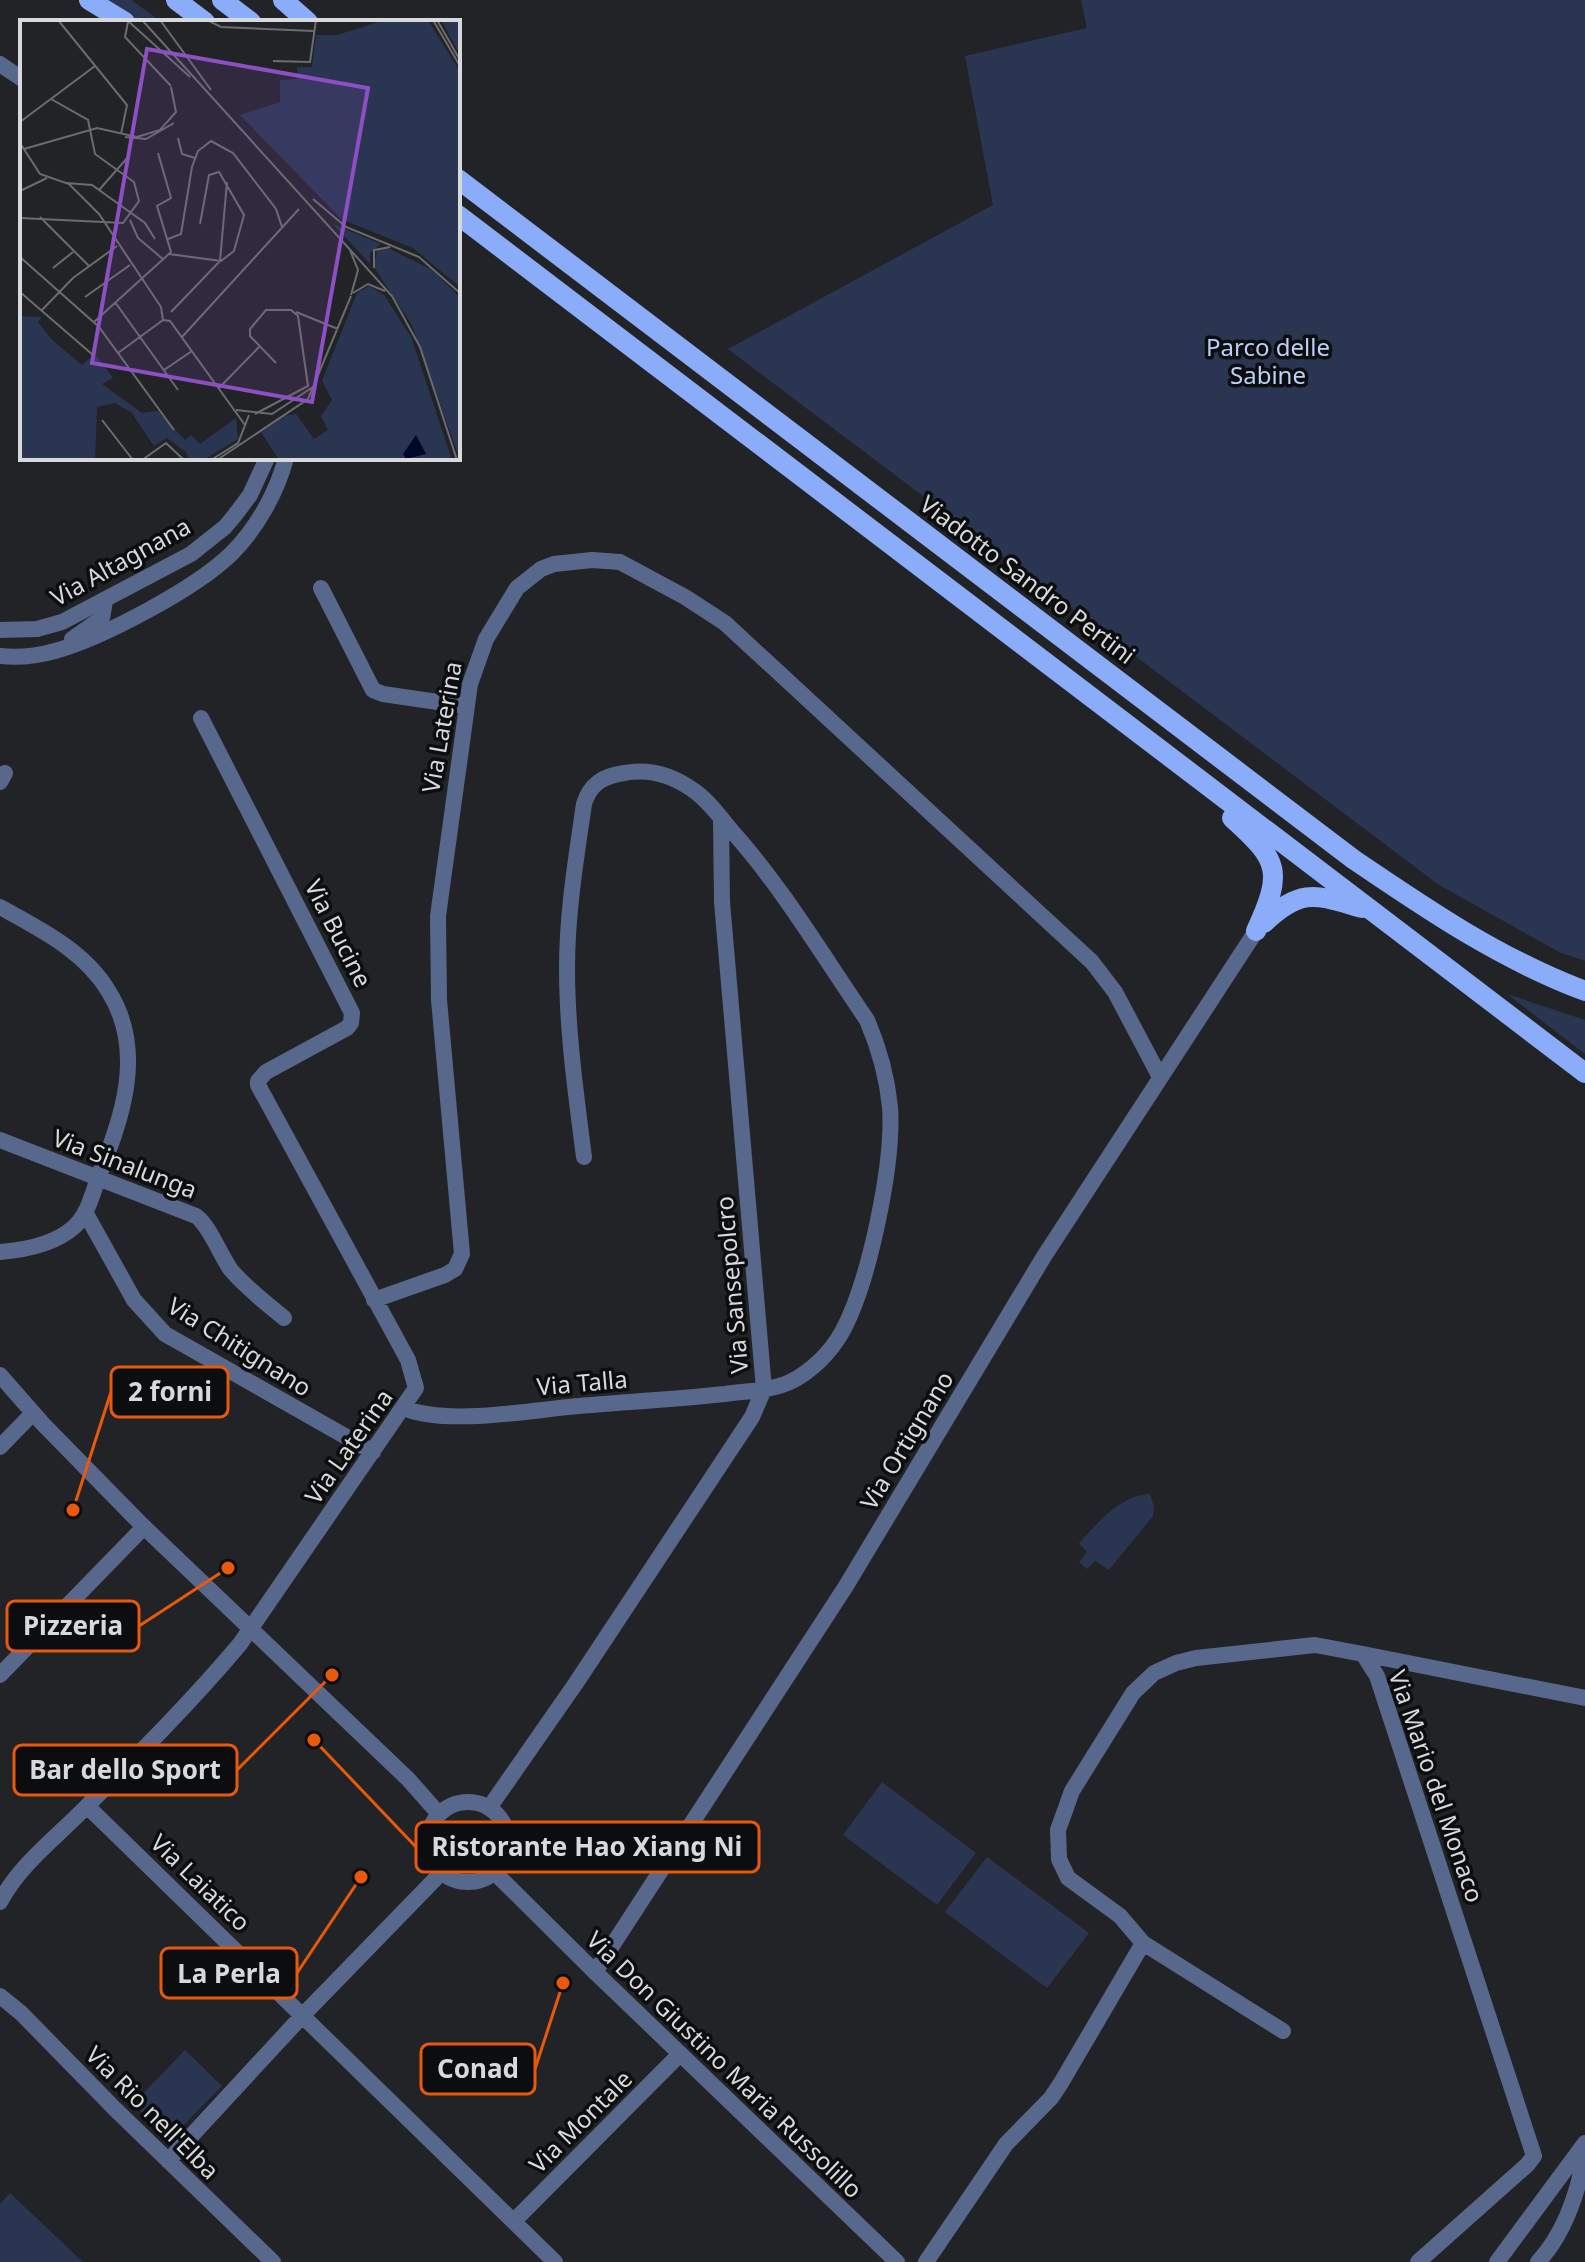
<svg xmlns="http://www.w3.org/2000/svg" width="1585" height="2262" font-family="'Noto Sans',sans-serif">
  <style>
    .green { fill: #2a3651 }
    .lines { fill: none; stroke-linecap: round; stroke-linejoin: round }
    .minor { stroke: #58688c; stroke-width: 16 }
    .tertiary { stroke: #58688c; stroke-width: 16 }
    .primary { stroke: #8bacf8; stroke-width: 20 }
    .labels { text-anchor: middle; dominant-baseline: central; stroke-width: 7; stroke-linejoin: round; paint-order: stroke }
    .park-label { font-size: 24px; fill: #bbcff9; stroke: #0c0d0e }
    .street-label { font-size: 24px; fill: #d8d9db; stroke: #0c0d0e }
    .inset-road { fill: none; stroke: #6b6c6e; stroke-width: 2 }
    .view { fill: #8e4fc5; fill-opacity: 0.15; stroke: #8e4fc5; stroke-width: 4 }
    .inset-edge { fill: none; stroke: #d8d9db; stroke-width: 4 }
    .leader { fill: none; stroke: #e8590c; stroke-width: 3 }
    .callout-dot { fill: #e8590c; stroke: #0c0d0e; stroke-width: 3 }
    .callout { fill: #0c0d0e; stroke: #e8590c; stroke-width: 3 }
    .callout-label { font-size: 26px; text-anchor: middle; font-weight: bold; fill: #d8d9db }
  </style>
  <rect width="100%" height="100%" fill="#222326"/>
  <!-- green -->
  <path class="green" d="M103,0H131L162,22H138Z
    M1081,0H1585V961L1559,952L1439,885L728,349L993,205L965,56L1087,28Z
    M1507,994L1585,1020V1054Z
    M1150,1494L1154,1507L1153,1516L1109,1570L1095,1561L1087,1569L1079,1562L1087,1552L1079,1543C1098,1523 1120,1495 1150,1494Z
    M882,1782L976,1853L937,1905L843,1835Z
    M987,1857L1089,1933L1047,1988L945,1912Z
    M185,2050L222,2086L170,2139L133,2104Z
    M10,2193L83,2262H0V2204Z"/>
  <g class="lines">
    <!-- minor -->
    <path class="minor" d="M321,588L373,690L383,694L465,706
      M72,639L102,618L105,601
      M0,782L5,773
      M0,907C40,929 85,951 109,992C146,1052 122,1118 98,1178C92,1195 88,1214 74,1227C55,1244 25,1250 0,1252
      M0,1140L196,1216C210,1226 220,1255 231,1270C246,1288 266,1303 284,1318
      M85,1212L134,1300L165,1334L373,1452
      M374,1300L445,1275L455,1269L462,1254L439,1000L438,916L470,684L486,639L517,588L541,569L554,564L592,560L620,562L685,597L725,623L1092,962L1115,992L1160,1077
      M404,1408C447,1426 531,1410 579,1406C627,1402 676,1399 725,1394C746,1391 770,1391 790,1382C811,1372 831,1352 842,1332C869,1283 894,1163 890,1107C887,1076 879,1048 867,1020C823,956 783,888 731,830C720,817 708,800 693,790C672,775 650,768 624,773C603,776 590,784 584,804C576,859 567,913 567,968C567,1032 576,1094 584,1157
      M0,1447L33,1413
      M1363,1654L1585,1698
      M0,1675L144,1527
      M87,1806L555,2262
      M489,1808L576,1683L752,1417L764,1389L722,902L721,818
      M0,1902C20,1864 57,1837 87,1806C139,1754 192,1701 240,1644L416,1388L408,1360L258,1085V1081L266,1072L347,1028L351,1023L352,1013L201,718
      M595,1972L846,1586L1043,1258L1256,931
      M0,1996L21,2013L115,2109L273,2262
      M1283,2031L1143,1943L1120,1916L1068,1878L1059,1859L1058,1830L1072,1791L1133,1693L1154,1673L1176,1663L1196,1658L1315,1645L1363,1654L1377,1676L1534,2156L1527,2165L1418,2262
      M168,2161L304,2014L442,1872
      M514,2221L680,2054
      M926,2262L1006,2144L1051,2098L1061,2083L1143,1943"/>
    <!-- tertiary -->
    <path class="tertiary" d="M0,64L22,79
      M0,630L37,629L62,622L191,554L225,527L235,515L250,495L267,458
      M0,656C18,658 37,656 55,651C102,638 197,588 232,553C257,528 277,492 286,458
      M0,1375L43,1424L144,1527L408,1779L439,1814
      M428 1842a40 40 0 1 1 80 0a40 40 0 1 1-80 0Z
      M494,1872L595,1972L897,2262
      M1497,2262L1585,2143
      M1538,2262C1565,2233 1578,2193 1585,2154"/>
    <!-- primary -->
    <path class="primary" d="M89,0L125,22
      M176,0L205,22
      M222,0L251,22
      M283,0L308,22
      M458,179L1353,859C1428,910 1500,959 1585,991
      M458,215L1585,1073
      M1232,818C1280,861 1283,872 1256,931
      M1264,923C1302,887 1316,895 1362,908"/>
  </g>
  <g class="labels">
    <!-- park labels -->
    <g class="park-label">
      <text x="1268" y="346">Parco delle<tspan x="1268" dy="28">Sabine</tspan></text>
    </g>
    <!-- street labels -->
    <g class="street-label">
      <text transform="translate(120 561) rotate(-29)">Via Altagnana</text>
      <text transform="translate(1028 579) rotate(37)">Viadotto Sandro Pertini</text>
      <text transform="translate(441 727) rotate(-80)">Via Laterina</text>
      <text transform="translate(339 933) rotate(63)">Via Bucine</text>
      <text transform="translate(125 1163) rotate(21)">Via Sinalunga</text>
      <text transform="translate(731 1285) rotate(-95)">Via Sansepolcro</text>
      <text transform="translate(240 1346) rotate(32)">Via Chitignano</text>
      <text transform="translate(582 1382) rotate(-5)">Via Talla</text>
      <text transform="translate(906 1440) rotate(-59)">Via Ortignano</text>
      <text transform="translate(348 1446) rotate(-55)">Via Laterina</text>
      <text transform="translate(1437 1786) rotate(71)">Via Mario del Monaco</text>
      <text transform="translate(201 1882) rotate(44)">Via Laiatico</text>
      <text transform="translate(725 2064) rotate(44)">Via Don Giustino Maria Russolillo</text>
      <text transform="translate(153 2112) rotate(45)">Via Rio nell'Elba</text>
      <text transform="translate(580 2121) rotate(-45)">Via Montale</text>
    </g>
  </g>
  <!-- overview -->
  <g transform="translate(20 20)">
    <rect width="440" height="440" fill="#222326"/>
    <path d="M365,0H408L440,52V267L393,228L321,199L220,95L260,82V60L278,59L277,47H292L296,15H317ZM440,0V35L421,0ZM313,204L361,224L350,233V244ZM366,227L412,250L440,277V440L392,305L354,247L357,230ZM349,266L364,275L391,317L432,440H259L241,412L265,396L276,394L294,419L308,410L301,396L312,380L302,361L337,273ZM0,296L22,297L18,302L31,319L62,345L75,334L93,358L82,364L122,393L138,391L165,420L171,415L180,424L216,398L218,419L183,440H168L167,433L147,418L134,426L112,393L95,383L77,387L75,440H0Z" fill="#2a3651"/>
    <path d="M396,415L406,434L386,439L383,434Z" fill="#01072b"/>
    <path class="inset-road" d="M38,0L107,85L101,114M107,0L170,57M122,0L372,276L400,327L437,440M140,0L191,70M187,0L201,7L294,11M413,0L440,46M417,0L440,40M108,2L105,17L151,66M253,41L290,42L296,0M0,102L75,46M105,117L126,119L154,103M158,118L162,134L175,138M0,123L20,154L49,164L79,194L141,287L143,300L150,301L225,405M4,129L77,108L117,117L140,110L156,92L151,67M46,163L72,165L125,203L135,219M79,170L109,136M0,171L27,158M293,179L326,207L399,237L440,273M20,197L69,246M0,198L103,203L119,181L114,162L75,134L68,100L31,79M110,200L118,218L144,240M148,219L161,214L172,147L178,131L191,121L213,133L256,189L262,207M330,230L338,250L331,275M149,234L201,241L214,231L224,195L199,152L189,155L180,204M0,237L79,307L154,410M33,248L53,232M354,248V230L370,227M0,272L73,335M333,273L348,264L365,271M65,277L110,245M95,282L158,370M21,291L53,258L97,226M151,292L200,241L207,162M276,292L318,309M74,302L151,232L137,186L151,178L138,133M162,317L279,189M98,333L143,300M144,350L172,331M199,368L239,327M216,390L252,394L293,367M235,394L288,366L278,296L271,290H246L230,309V316L256,343M82,400L113,440M122,440L146,423L164,440M191,440L218,423L229,395M197,440L288,379L331,276"/>
    <path class="view" d="M127,29L348,68L292,382L72,343Z"/>
    <rect width="440" height="440" class="inset-edge"/>
  </g>
  <!-- callouts -->
  <path class="leader" d="M73 1510L111 1392M228 1568L139 1626M332 1675L237 1770M314 1740L416 1847M361 1877L297 1973M563 1983L535 2069"/>
  <g class="callout-dot">
    <circle cx="73" cy="1510" r="8"/>
    <circle cx="228" cy="1568" r="8"/>
    <circle cx="332" cy="1675" r="8"/>
    <circle cx="314" cy="1740" r="8"/>
    <circle cx="361" cy="1877" r="8"/>
    <circle cx="563" cy="1983" r="8"/>
  </g>
  <g class="callout">
    <rect x="111" y="1367" width="117" height="50" rx="8"/>
    <rect x="7" y="1601" width="132" height="50" rx="8"/>
    <rect x="14" y="1745" width="223" height="50" rx="8"/>
    <rect x="416" y="1822" width="343" height="50" rx="8"/>
    <rect x="161" y="1948" width="136" height="50" rx="8"/>
    <rect x="421" y="2044" width="114" height="50" rx="8"/>
  </g>
  <g class="callout-label">
    <text x="170" y="1401">2 forni</text>
    <text x="73" y="1635">Pizzeria</text>
    <text x="125" y="1779">Bar dello Sport</text>
    <text x="587" y="1856">Ristorante Hao Xiang Ni</text>
    <text x="229" y="1983">La Perla</text>
    <text x="478" y="2078">Conad</text>
  </g>
</svg>
